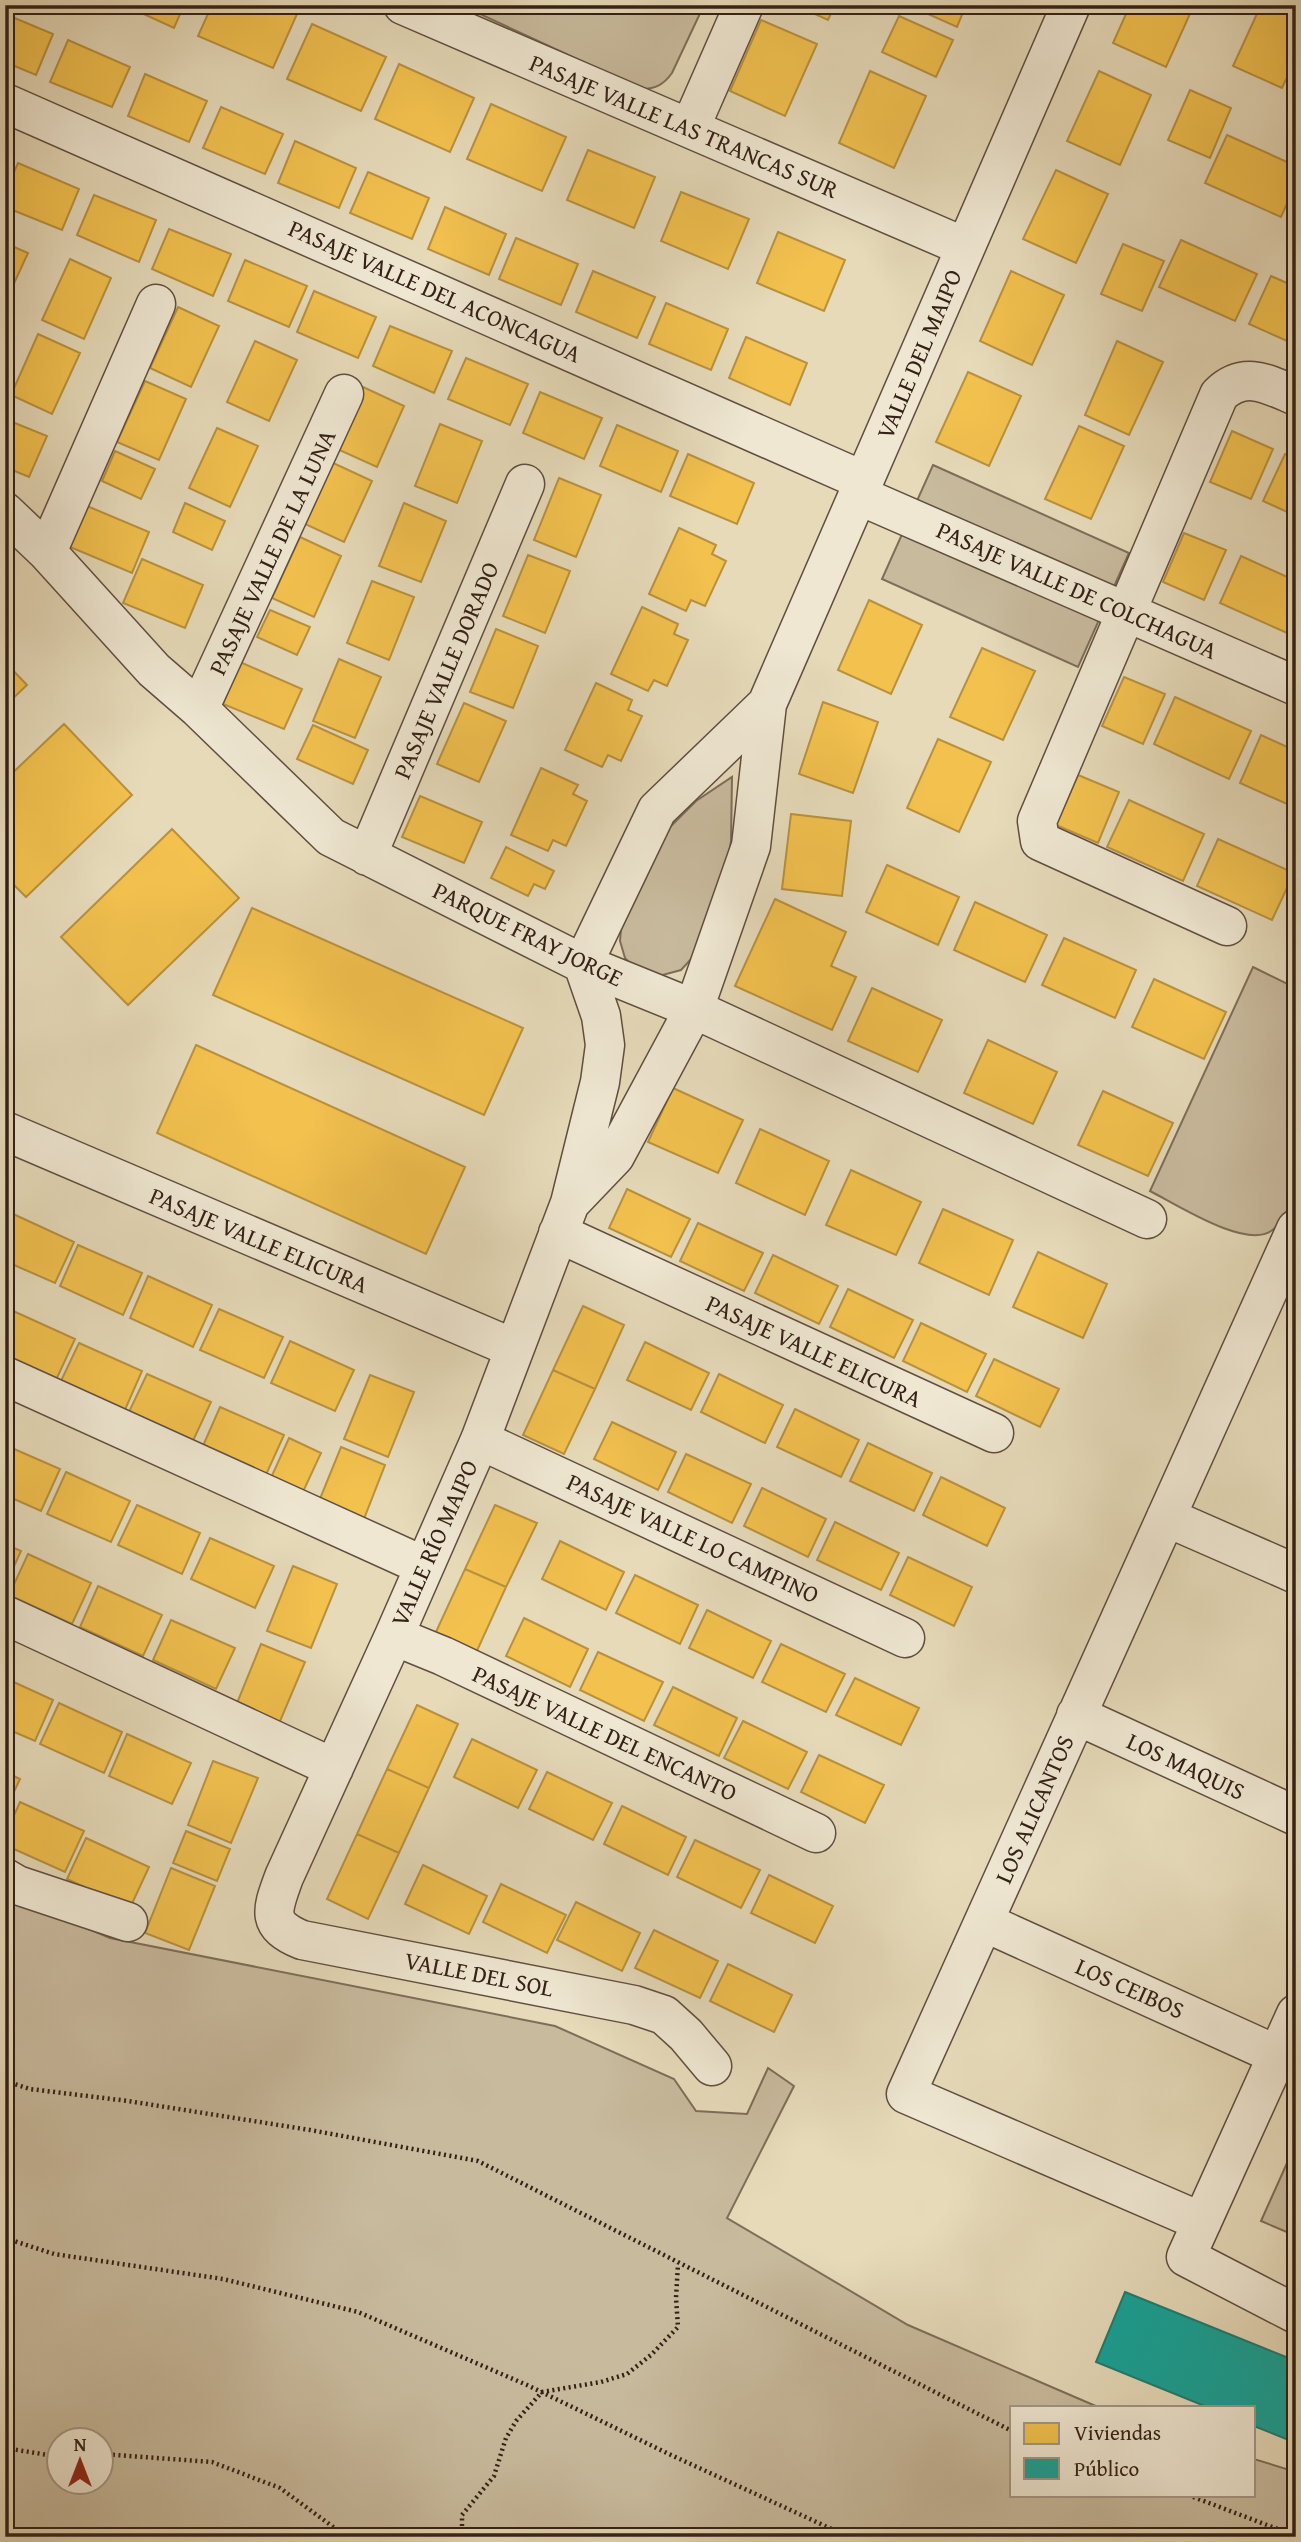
<svg xmlns="http://www.w3.org/2000/svg" width="1301" height="2542" font-family="'Gentium Book Plus',serif">
  <style>
    .green { fill: #c8ba9d; stroke: #7e6d5a; stroke-width: 2; fill-rule: evenodd }
    .homes { fill: #f2c14e; stroke: #b9913e; stroke-width: 2 }
    .public { fill: #17a398; stroke: #207c71; stroke-width: 2 }
    .lines { fill: none; stroke-linecap: round; stroke-linejoin: round }
    .street-casing { stroke: #604e40; stroke-width: 41 }
    .path { stroke: #342017; stroke-width: 4.5; stroke-dasharray: 2 3.5; stroke-linecap: butt }
    .street { stroke: #efe7d2; stroke-width: 38 }
    .labels { text-anchor: middle; dominant-baseline: central; stroke-width: 7; stroke-linejoin: round; paint-order: stroke }
    .street-label { font-size: 24px; fill: #342017; stroke: #efe7d2 }
  </style>
  <rect width="100%" height="100%" fill="#e6dab9"/>
  <filter id="stains"><feTurbulence type="fractalNoise" baseFrequency=".00286" numOctaves="4"/><feColorMatrix values="0 0 0 0 .2 0 0 0 0 .09 0 0 0 0 .02 0 0 0 .5 -.17"/></filter>
  <radialGradient id="worn" r=".72"><stop offset=".6" stop-color="#630" stop-opacity="0"/><stop offset="1" stop-color="#630" stop-opacity=".3"/></radialGradient>
  <!-- green -->
  <path class="green" d="M470,5H704L672,73C664,84 656,89 642,89L469,9Z
    M933,465L1129,553L1078,667L882,579Z
    M732,777L731,841L725,878L693,957L681,970L659,976L632,966L625,958L620,941L622,916L670,827L696,801Z
    M1253,967L1296,988V1189C1290,1203 1284,1223 1271,1231C1245,1249 1176,1204 1150,1191Z
    M5,1893L110,1938L555,2026L674,2079L696,2111L747,2114L768,2068L794,2086L727,2218L908,2325L1098,2407H1012V2495H1254V2459L1296,2472V2537H5ZM60,2440H102V2482H60Z
    M1296,2143V2236L1261,2221Z"/>
  <!-- homes -->
  <path class="homes" d="M124,5H184L174,28Z
    M212,5H278L297,14L273,68L198,36Z
    M795,5H835L828,20Z
    M908,5H966L957,27Z
    M1130,5H1194L1166,67L1113,43Z
    M1261,5L1296,6V58L1282,88L1233,66Z
    M5,14L53,34L36,75L5,62Z
    M899,16L953,40L936,77L882,52Z
    M761,20L817,44L785,116L730,91Z
    M312,24L386,57L361,111L287,79Z
    M68,40L130,67L112,107L50,82Z
    M399,64L474,98L450,152L375,119Z
    M870,71L926,96L894,168L839,143Z
    M1099,71L1151,95L1120,165L1067,141Z
    M145,74L207,101L189,142L128,116Z
    M1190,90L1231,108L1210,158L1168,140Z
    M491,104L566,137L542,191L467,159Z
    M221,107L283,134L265,174L203,148Z
    M1227,135L1296,166V184L1281,217L1205,183Z
    M295,141L356,168L339,208L278,183Z
    M588,150L655,177L634,228L567,200Z
    M18,163L79,189L62,230L5,207V192Z
    M1056,170L1108,194L1076,263L1023,239Z
    M368,172L429,198L412,239L350,213Z
    M681,192L749,219L728,269L661,241Z
    M94,195L156,220L139,262L77,235Z
    M445,207L506,234L489,275L428,249Z
    M1296,207V223L1290,220Z
    M169,229L231,254L213,296L152,269Z
    M778,232L845,260L824,311L757,283Z
    M516,238L578,264L561,305L499,279Z
    M1181,240L1257,274L1235,321L1159,287Z
    M5,243L28,253L5,303Z
    M1123,244L1164,261L1142,311L1101,294Z
    M70,259L111,278L84,339L42,320Z
    M245,260L307,286L289,327L228,301Z
    M593,271L655,297L637,338L576,312Z
    M1011,271L1064,295L1032,365L980,341Z
    M1271,276L1296,287V345L1249,324Z
    M314,291L376,317L358,358L297,332Z
    M666,303L728,329L711,370L649,344Z
    M178,307L219,326L191,387L150,368Z
    M390,326L452,351L434,393L373,366Z
    M38,334L80,353L52,414L11,395Z
    M746,337L807,363L790,405L729,378Z
    M255,341L297,360L269,421L227,402Z
    M1117,341L1163,362L1129,435L1085,415Z
    M466,358L528,384L510,425L448,399Z
    M968,372L1021,396L989,466L936,442Z
    M145,381L186,399L159,460L117,442Z
    M363,387L404,406L377,467L335,448Z
    M540,392L602,418L584,459L523,433Z
    M5,419L47,436L29,477L5,467Z
    M440,424L482,441L457,503L415,486Z
    M617,425L678,451L661,492L600,466Z
    M1079,426L1124,446L1091,519L1045,499Z
    M217,428L258,446L230,507L189,488Z
    M1232,431L1273,449L1251,499L1210,482Z
    M115,451L155,469L141,499L102,481Z
    M688,454L754,483L737,524L670,496Z
    M1285,454L1296,459V516L1263,501Z
    M331,462L372,481L344,542L303,523Z
    M559,478L601,495L576,557L534,540Z
    M185,503L225,521L212,550L173,532Z
    M404,503L446,521L421,582L379,566Z
    M87,506L149,532L132,573L70,547Z
    M679,528L716,545L712,554L726,561L705,606L691,600L686,611L649,594Z
    M1184,533L1226,550L1204,600L1163,582Z
    M300,537L341,556L314,617L272,598Z
    M528,555L570,571L545,633L503,616Z
    M1241,556L1296,581V637L1220,603Z
    M142,559L203,585L185,628L123,603Z
    M372,581L414,597L389,660L347,643Z
    M869,600L922,625L891,694L838,670Z
    M642,607L678,624L674,634L688,640L667,686L654,680L648,691L611,674Z
    M270,610L310,627L297,655L257,637Z
    M496,629L538,646L513,708L470,692Z
    M982,648L1035,671L1003,740L950,717Z
    M339,659L381,677L355,738L313,721Z
    M5,662L27,685L5,706Z
    M240,662L302,689L284,729L223,704Z
    M1124,677L1165,694L1143,744L1102,726Z
    M596,683L632,700L628,710L642,716L621,761L608,755L602,767L565,750Z
    M1175,697L1251,731L1229,779L1154,744Z
    M823,702L878,722L853,793L799,774Z
    M464,703L506,721L479,782L437,764Z
    M64,724L132,795L26,897L5,876V780Z
    M313,725L368,750L353,784L297,759Z
    M1261,735L1296,751V808L1240,783Z
    M938,739L991,762L959,832L907,808Z
    M541,768L578,785L573,794L587,801L566,846L553,840L548,851L511,835Z
    M1078,775L1119,792L1098,843L1056,825Z
    M420,796L482,822L464,863L402,837Z
    M1129,800L1204,834L1183,881L1107,847Z
    M791,814L851,821L842,896L782,889Z
    M172,829L239,898L128,1005L61,937Z
    M1218,839L1294,873L1272,920L1197,886Z
    M506,847L554,871L545,889L534,884L528,896L491,878Z
    M887,865L959,897L938,945L866,912Z
    M775,899L846,932L831,966L856,977L832,1030L735,986Z
    M975,902L1047,935L1025,982L954,950Z
    M252,908L523,1028L484,1115L213,995Z
    M1064,938L1136,970L1115,1018L1042,985Z
    M1154,979L1226,1012L1204,1059L1132,1027Z
    M872,988L942,1020L918,1072L848,1041Z
    M988,1040L1057,1072L1033,1124L964,1093Z
    M196,1045L465,1167L426,1254L157,1133Z
    M673,1088L743,1120L718,1173L648,1142Z
    M1103,1091L1173,1123L1148,1176L1078,1145Z
    M760,1129L829,1161L805,1215L736,1183Z
    M851,1170L921,1202L896,1255L826,1225Z
    M627,1189L690,1219L671,1257L609,1228Z
    M943,1209L1013,1240L989,1295L919,1263Z
    M11,1213L74,1242L55,1283L5,1261V1226Z
    M698,1223L763,1253L744,1291L680,1261Z
    M78,1245L142,1273L123,1315L60,1286Z
    M1038,1252L1107,1284L1083,1338L1013,1307Z
    M773,1255L838,1286L819,1324L755,1293Z
    M148,1276L212,1305L193,1347L130,1318Z
    M848,1289L913,1320L894,1358L830,1327Z
    M583,1306L624,1325L595,1389L553,1370Z
    M219,1309L283,1337L264,1378L200,1350Z
    M11,1310L75,1339L56,1380L5,1357V1324Z
    M921,1323L986,1354L967,1392L903,1361Z
    M290,1341L354,1370L335,1411L271,1383Z
    M645,1342L709,1373L691,1410L627,1380Z
    M79,1343L142,1371L124,1412L60,1383Z
    M994,1359L1059,1389L1040,1427L976,1396Z
    M553,1370L595,1389L564,1454L523,1435Z
    M147,1374L211,1402L192,1443L128,1414Z
    M719,1374L783,1405L765,1443L701,1412Z
    M370,1375L414,1392L388,1457L344,1439Z
    M220,1407L284,1435L265,1477L202,1448Z
    M795,1409L859,1440L841,1477L777,1447Z
    M612,1422L676,1452L658,1490L594,1459Z
    M289,1438L321,1453L302,1494L270,1480Z
    M868,1443L932,1473L914,1511L850,1481Z
    M5,1445L60,1469L41,1511L5,1495Z
    M341,1447L385,1465L360,1529L315,1511Z
    M686,1454L751,1484L732,1523L668,1492Z
    M66,1472L130,1501L111,1542L47,1514Z
    M941,1477L1005,1508L987,1546L923,1515Z
    M762,1488L826,1519L808,1557L744,1526Z
    M137,1505L200,1533L182,1574L118,1545Z
    M495,1505L537,1523L506,1587L465,1569Z
    M835,1522L899,1553L881,1590L817,1560Z
    M210,1538L274,1566L255,1608L191,1579Z
    M560,1541L624,1572L606,1610L542,1579Z
    M5,1544L21,1551L5,1586Z
    M28,1554L91,1583L72,1624L9,1595Z
    M908,1557L972,1587L954,1626L890,1595Z
    M293,1566L337,1584L311,1648L267,1631Z
    M465,1569L506,1587L476,1653L435,1634Z
    M635,1575L698,1605L680,1644L616,1613Z
    M98,1586L162,1615L143,1656L80,1627Z
    M707,1610L771,1641L753,1678L689,1648Z
    M524,1618L588,1649L570,1687L506,1656Z
    M171,1620L235,1648L216,1689L153,1660Z
    M261,1644L305,1662L278,1726L235,1708Z
    M781,1644L845,1674L826,1712L762,1682Z
    M598,1652L663,1682L644,1721L580,1690Z
    M5,1678L53,1700L35,1741L5,1728Z
    M855,1678L919,1708L901,1745L836,1715Z
    M673,1687L737,1718L719,1756L654,1725Z
    M59,1703L122,1732L104,1773L40,1744Z
    M417,1705L458,1724L429,1788L387,1769Z
    M743,1721L807,1752L788,1789L724,1758Z
    M127,1734L191,1763L172,1804L109,1776Z
    M472,1739L537,1770L518,1808L454,1777Z
    M819,1755L884,1785L865,1823L801,1792Z
    M213,1761L258,1778L231,1843L188,1825Z
    M387,1769L429,1788L399,1853L357,1834Z
    M5,1772L20,1779L5,1811Z
    M547,1772L612,1803L593,1840L529,1809Z
    M20,1802L84,1831L65,1872L5,1845V1835Z
    M622,1806L686,1837L668,1875L604,1844Z
    M186,1831L230,1849L217,1881L173,1863Z
    M357,1834L399,1853L368,1919L327,1899Z
    M86,1838L149,1867L130,1908L67,1879Z
    M695,1840L760,1870L741,1908L677,1877Z
    M423,1865L487,1896L469,1934L405,1904Z
    M171,1868L215,1886L189,1950L145,1933Z
    M769,1875L833,1906L815,1943L751,1913Z
    M501,1884L566,1915L547,1953L483,1922Z
    M576,1902L640,1933L622,1971L557,1940Z
    M654,1930L718,1961L700,1998L635,1968Z
    M728,1964L792,1995L774,2032L710,2001Z"/>
  <!-- public -->
  <path class="public" d="M1125,2292L1296,2361V2443L1254,2426V2407H1207L1096,2362Z"/>
  <g class="lines">
    <defs>
      <path id="street" d="M403,5L965,247
        M5,103L864,481
        M690,128L744,5
        M858,495L1296,686
        M5,512L47,552L154,670L199,709L331,837L583,964L694,1009L1147,1219
        M47,552L156,304
        M199,709L344,394
        M367,856L525,484
        M1227,926L1040,841L1037,821L1219,395C1244,370 1268,384 1296,396
        M5,1131L513,1348
        M572,1201L615,1156L694,1009L751,846L767,704L1071,5
        M558,1233L994,1433
        M5,1376L424,1566
        M480,1440L905,1638
        M1166,1517L1296,1574
        M5,1615L334,1768
        M394,1636L443,1656L816,1833
        M1076,1715L1296,1816
        M5,1878L17,1885L128,1922
        M984,1922L1277,2055
        M1296,2014L1186,2257L1296,2314
        M712,2066L686,2035L664,2015L634,2005L302,1940C265,1925 272,1910 284,1877L394,1636L480,1440L570,1203L600,1082L605,1045L601,1016L583,964L657,810L767,704
        M1202,2222L906,2094L1296,1229"/>
    </defs>
    <!-- street casing -->
    <use href="#street" class="street-casing"/>
    <!-- path -->
    <path class="path" d="M5,2081L30,2089L128,2101L310,2130L478,2161L1012,2431
      M5,2238L54,2254L223,2279L358,2312L527,2385L671,2455L849,2537
      M5,2448L60,2457
      M102,2454L212,2462L280,2488L347,2537
      M1188,2495L1296,2536
      M462,2537V2515L494,2476L506,2438L516,2421L542,2392L601,2382L627,2374L651,2355L678,2327L676,2298L678,2264"/>
    <!-- street -->
    <use href="#street" class="street"/>
  </g>
  <g class="labels">
    <!-- street labels -->
    <g class="street-label">
      <text transform="translate(684 126) rotate(23)">PASAJE VALLE LAS TRANCAS SUR</text>
      <text transform="translate(435 291) rotate(24)">PASAJE VALLE DEL ACONCAGUA</text>
      <text transform="translate(919 354) rotate(-67)">VALLE DEL MAIPO</text>
      <text transform="translate(272 552) rotate(-65)">PASAJE VALLE DE LA LUNA</text>
      <text transform="translate(1077 590) rotate(24)">PASAJE VALLE DE COLCHAGUA</text>
      <text transform="translate(446 670) rotate(-67)">PASAJE VALLE DORADO</text>
      <text transform="translate(528 934) rotate(26)">PARQUE FRAY JORGE</text>
      <text transform="translate(259 1240) rotate(23)">PASAJE VALLE ELICURA</text>
      <text transform="translate(814 1351) rotate(25)">PASAJE VALLE ELICURA</text>
      <text transform="translate(693 1538) rotate(25)">PASAJE VALLE LO CAMPINO</text>
      <text transform="translate(434 1543) rotate(-66)">VALLE RÍO MAIPO</text>
      <text transform="translate(605 1733) rotate(25)">PASAJE VALLE DEL ENCANTO</text>
      <text transform="translate(1186 1766) rotate(25)">LOS MAQUIS</text>
      <text transform="translate(1034 1809) rotate(-66)">LOS ALICANTOS</text>
      <text transform="translate(479 1974) rotate(11)">VALLE DEL SOL</text>
      <text transform="translate(1130 1988) rotate(24)">LOS CEIBOS</text>
    </g>
  </g>
  <!-- margin -->
  <rect width="1301" height="2542" fill="none" stroke="#e6dab9" stroke-width="28"/>
  <rect x="7" y="7" width="1287" height="2528" fill="none" stroke="#342017" stroke-width="3.5"/>
  <rect x="14" y="14" width="1273" height="2514" fill="none" stroke="#342017" stroke-width="2"/>
  <!-- legend -->
  <rect x="1010" y="2406" width="245" height="91" fill="#efe7d2" stroke="#a49787" stroke-width="2"/>
  <rect x="1024" y="2423" width="35" height="21" fill="#f2c14e" stroke="#a49787" stroke-width="2"/>
  <text x="1074" y="2440" font-size="21" fill="#342017">Viviendas</text>
  <rect x="1024" y="2458" width="35" height="21" fill="#17a398" stroke="#a49787" stroke-width="2"/>
  <text x="1074" y="2476" font-size="21" fill="#342017">Público</text>
  <!-- north arrow -->
  <g transform="translate(80 2461)"><circle r="33" fill="#efe7d2" stroke="#a49787" stroke-width="2"/>
  <path d="M0-5L12 26L0 18L-12 26Z" fill="#8f2418"/>
  <text y="-10" font-size="19" font-weight="bold" text-anchor="middle" fill="#342017">N</text>
  </g>
  <rect width="100%" height="100%" filter="url(#stains)"/>
  <rect width="100%" height="100%" fill="url(#worn)"/>
</svg>
